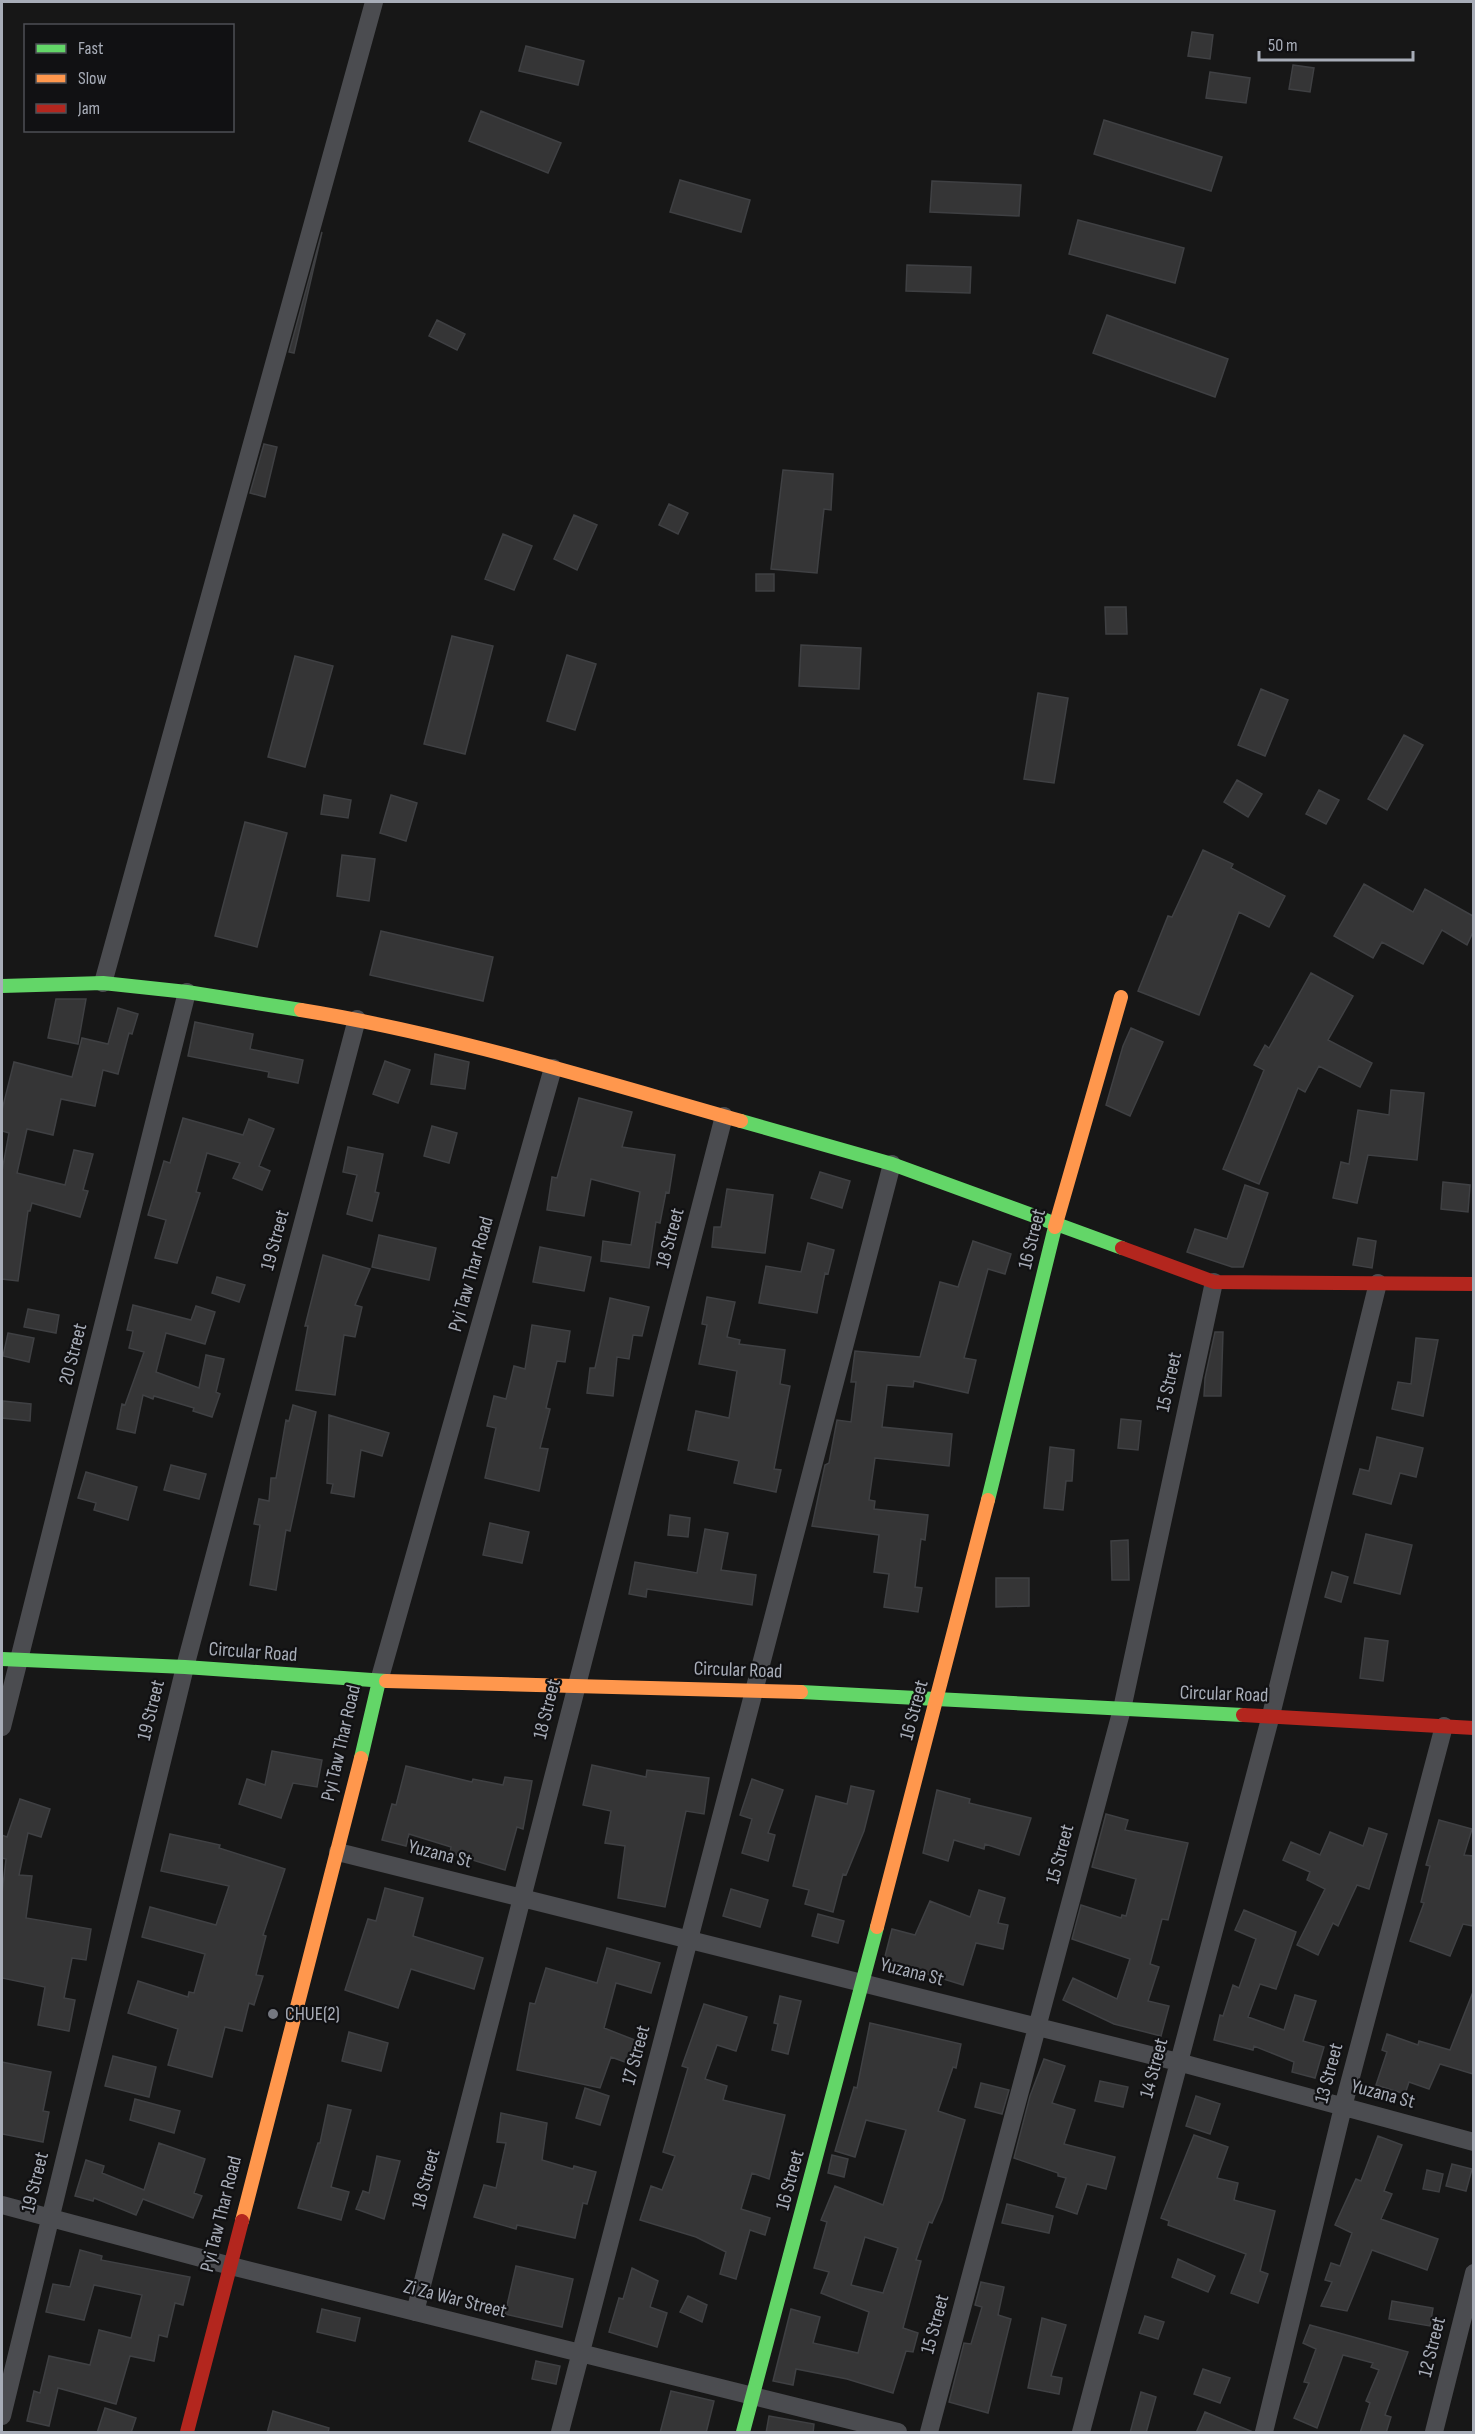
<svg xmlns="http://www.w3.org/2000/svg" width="1475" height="2434" font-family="'Sofia Sans Condensed',sans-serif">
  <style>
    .building { fill: #353536; stroke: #3f4043; stroke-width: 1.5; fill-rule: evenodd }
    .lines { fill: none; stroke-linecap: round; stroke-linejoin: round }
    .street { stroke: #4b4c50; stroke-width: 18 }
    .fast { stroke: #63d668; stroke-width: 14 }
    .slow { stroke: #ff974d; stroke-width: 14 }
    .jam { stroke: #b3261e; stroke-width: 14 }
    .poi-dot { fill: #757880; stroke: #111113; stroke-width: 2 }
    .labels { text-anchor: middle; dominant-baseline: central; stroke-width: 4.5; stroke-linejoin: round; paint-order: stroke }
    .street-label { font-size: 20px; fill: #a8adb8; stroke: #111113 }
    .poi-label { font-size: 20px; fill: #a8adb8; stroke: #111113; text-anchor: start }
  </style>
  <rect width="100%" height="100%" fill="#171717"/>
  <!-- building -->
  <path class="building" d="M1192,32L1213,35L1210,59L1188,56Z
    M526,46L584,61L578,85L519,71Z
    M1293,65L1314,68L1310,92L1289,89Z
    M1210,72L1250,78L1246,103L1206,98Z
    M481,111L561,143L548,173L469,141Z
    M1104,120L1222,157L1211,191L1094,154Z
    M680,180L750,200L741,232L670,212Z
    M932,181L1021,185L1019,216L930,212Z
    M1078,220L1184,248L1175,283L1069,254Z
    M322,232L294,353L289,352Z
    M907,265L971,267L970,293L906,291Z
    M1107,315L1228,359L1215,397L1093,353Z
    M437,320L465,334L457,350L429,336Z
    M264,444L277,447L265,497L250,493Z
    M783,470L833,474L831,510L824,509L817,573L771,569Z
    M669,504L688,513L678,534L659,525Z
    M574,515L597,525L577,570L554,559Z
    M503,534L532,546L514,590L485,579Z
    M756,574H774V591H756Z
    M1105,607H1126L1127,634H1106Z
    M452,636L493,646L465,754L424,744Z
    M801,645L861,648L859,689L799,686Z
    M567,655L596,664L575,730L547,721Z
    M295,656L333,666L305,767L268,757Z
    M1261,689L1288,700L1265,756L1238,745Z
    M1038,693L1068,698L1054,783L1024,779Z
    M1404,735L1423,745L1387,810L1368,799Z
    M1237,780L1262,794L1248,817L1224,802Z
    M1319,790L1339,800L1326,824L1306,814Z
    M324,795L351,800L348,818L321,814Z
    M391,795L417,803L406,841L380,833Z
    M245,822L287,833L257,947L215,936Z
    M1203,850L1233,864L1231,868L1285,896L1269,927L1239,912L1199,1015L1138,991L1168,916L1172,917Z
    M342,855L375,859L369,901L337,896Z
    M1364,884L1413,912L1425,889L1473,916V932L1467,945L1442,930L1423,964L1382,942L1373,958L1334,936Z
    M381,931L493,957L483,1001L370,975Z
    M1311,973L1353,996L1328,1040L1372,1063L1360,1087L1319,1066L1305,1092L1298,1088L1259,1184L1223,1169L1264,1070L1254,1065L1265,1045L1269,1048Z
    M56,999H86L78,1044L48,1038Z
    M118,1008L138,1014L132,1034L129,1033L118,1074L103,1070L95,1106L61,1099L53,1135L27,1129L17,1173L65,1185L74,1150L93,1154L83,1190L88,1191L80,1217L32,1203L30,1211H28L18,1281L2,1279V1171L9,1133L2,1131V1110L14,1062L72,1077L82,1038L108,1044Z
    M195,1022L253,1034L250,1049L303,1060L298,1083L268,1077L269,1072L188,1056Z
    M1131,1028L1163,1042L1130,1116L1106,1105L1123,1046Z
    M435,1054L469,1062L465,1089L431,1084Z
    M385,1061L410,1070L398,1103L373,1094Z
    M1391,1090L1424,1093L1417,1160L1368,1155L1357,1203L1333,1198L1341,1162L1349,1164L1358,1110L1389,1115Z
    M579,1098L632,1112L622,1147L675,1155L669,1193L666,1192L660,1223L656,1222L649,1268L601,1261L603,1241L631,1245L640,1192L591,1179L584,1216L547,1210L552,1177L557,1178Z
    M183,1118L243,1135L249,1119L274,1129L259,1166L270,1171L262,1190L233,1178L240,1163L207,1153L196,1192L200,1193L177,1263L155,1258L166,1220L148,1215L164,1161L170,1163Z
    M432,1126L457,1133L449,1163L424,1156Z
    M348,1147L383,1154L375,1192L379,1193L372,1221L347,1214L357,1175L343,1172Z
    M820,1172L850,1181L842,1208L811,1198Z
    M1443,1182L1470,1185L1468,1212L1441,1209Z
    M1245,1185L1268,1193L1243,1267H1232L1187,1252L1195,1229L1227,1239Z
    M727,1189L773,1195L765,1253L712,1247L714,1227H721Z
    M379,1235L436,1248L429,1280L372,1267Z
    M1358,1238L1376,1241L1372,1268L1353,1265Z
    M973,1241L1011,1254L1005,1274L988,1269L964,1358L976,1360L968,1393L914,1381L913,1387L887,1385L882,1427L952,1434L949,1466L875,1458L869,1500L875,1501L874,1509L928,1515L925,1540L921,1539L915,1587L922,1588L918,1612L884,1607L889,1574L874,1572L879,1535L812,1526L825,1465L829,1463L837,1420L851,1422L856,1382H851L855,1351L920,1357L940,1282L958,1287Z
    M808,1243L834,1250L828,1274L825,1273L817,1313L759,1303L766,1266L801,1272Z
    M540,1247L591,1257L584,1291L533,1282Z
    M323,1255L370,1269L355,1305L362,1307L355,1337L344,1335L335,1395L296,1390L308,1326H305Z
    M217,1277L245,1285L239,1302L212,1293Z
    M707,1297L735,1302L727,1337L740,1340L739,1344L785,1350L780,1384L790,1386L774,1469L781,1470L776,1492L734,1483L739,1461L688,1450L696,1411L729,1418L737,1371L699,1364L707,1325L702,1324Z
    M610,1298L649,1307L642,1336L633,1335L629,1359L617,1357L613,1396L587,1393L590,1368H595Z
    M133,1305L191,1320L196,1306L215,1312L205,1344L166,1333L156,1372L199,1388L206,1355L224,1359L216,1392L220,1394L212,1417L193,1411L194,1408L154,1396L153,1399L143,1395L135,1433L117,1429L122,1404L125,1405L144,1352L129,1348L133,1331L127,1330Z
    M28,1309L59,1315L56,1333L24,1327Z
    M532,1325L570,1331L565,1362L557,1361L546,1408L550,1409L540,1448L548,1449L539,1491L485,1478L496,1428L487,1426L494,1396L506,1399L514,1366L525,1369Z
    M1215,1332H1223L1221,1396H1204L1205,1378Z
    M8,1333L34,1338L29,1362L3,1356Z
    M1416,1338L1438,1340L1423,1416L1392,1409L1398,1382L1411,1384Z
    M3,1401L31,1404L30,1421L2,1418Z
    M293,1405L316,1412L290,1531L286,1530L276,1590L250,1585L260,1525L254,1524L259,1499L269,1501L271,1478H276L286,1420L289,1421Z
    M329,1415L389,1433L382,1456L361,1450L354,1497L331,1493L333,1484L327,1483Z
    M1121,1419L1141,1421L1138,1450L1118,1448Z
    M1377,1437L1423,1448L1416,1477L1400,1473L1391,1504L1353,1494L1360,1469L1369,1471Z
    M1050,1447L1074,1450L1072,1481H1066L1063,1510L1044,1508Z
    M171,1465L206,1474L199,1499L164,1490Z
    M86,1472L137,1487L128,1520L94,1510L96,1503L78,1498Z
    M670,1515L690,1518L688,1537L668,1535Z
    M490,1523L529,1532L522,1563L483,1555Z
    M705,1529L728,1533L721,1570L756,1575L752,1605L647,1589L646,1597L629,1594L635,1562L697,1573Z
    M1366,1534L1412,1545L1400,1594L1354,1583Z
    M1128,1540L1129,1580H1112L1111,1541Z
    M1332,1572L1348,1577L1341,1602L1325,1597Z
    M996,1578H1029V1606L996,1607Z
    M1365,1638L1388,1641L1383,1681L1360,1678Z
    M272,1751L322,1760L317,1787L293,1783L281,1818L239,1804L247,1779L265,1785Z
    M592,1765L646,1777L647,1770L709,1778L704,1814L686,1811L665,1907L618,1898L625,1846L605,1843L611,1811L583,1805Z
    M406,1766L472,1782L473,1779L503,1785L505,1777L532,1781L523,1829L517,1827L505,1870L450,1853L451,1847L409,1834L406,1846L382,1840L392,1804L396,1805Z
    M752,1779L783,1790L768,1833L775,1835L768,1861L742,1853L752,1819L740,1815Z
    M851,1786L874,1791L864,1831L846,1875L843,1874L833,1912L805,1904L809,1890L793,1886L816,1796L847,1804Z
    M937,1790L970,1799L969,1803L1031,1818L1019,1855L985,1844L984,1849L954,1840L948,1861L923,1853Z
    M20,1799L50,1809L41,1837L28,1833L19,1875L32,1876L26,1918L91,1929L86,1960L72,1958L64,1998L75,2000L69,2031L38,2025L45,1987L2,1978V1894L6,1859L2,1858V1835L7,1837Z
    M1106,1814L1128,1820L1125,1830L1188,1843L1168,1920L1162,1919L1150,1964L1159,1967L1148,2001L1169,2006L1161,2036L1114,2024L1063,2000L1073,1978L1117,1999L1130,1959L1072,1939L1081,1905L1121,1918L1122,1915L1126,1916L1136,1879L1092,1867Z
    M1439,1820L1472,1829L1464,1855L1473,1856V1926L1463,1924L1450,1956L1410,1941L1424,1903L1421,1902L1430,1866L1426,1865Z
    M1369,1828L1387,1834L1369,1889L1357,1885L1338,1926L1333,1923L1318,1955L1297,1945L1325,1889L1307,1880L1310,1872L1283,1860L1291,1842L1320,1855L1330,1832L1363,1846Z
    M170,1834L220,1845L219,1848L285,1869L263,1935L266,1936L256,1975L263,1976L254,2005L249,2003L242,2031L225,2027L212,2077L168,2065L178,2029L128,2013L138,1981L188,1997L189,1992L194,1993L205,1954L142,1937L150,1907L216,1925L229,1886L161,1871Z
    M385,1888L423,1898L413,1936L483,1958L474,1989L411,1969L398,2008L345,1990L368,1919L376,1921Z
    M731,1889L768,1900L760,1927L723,1916Z
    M979,1890L1005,1898L998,1923L1008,1925L1003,1949L976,1943L963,1985L905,1967L883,1964L892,1929L915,1935L930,1901L970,1917Z
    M1244,1910L1296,1932L1276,1989L1260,1984L1248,2017L1284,2030L1295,1995L1316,2001L1303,2041L1324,2047L1315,2078L1292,2072L1294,2062L1254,2046L1253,2050L1214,2040L1220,2015L1223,2016L1233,1985L1239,1988L1256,1939L1235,1930Z
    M818,1914L844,1921L838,1943L812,1936Z
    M607,1948L660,1963L651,1993L616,1983L604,2028L645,2044L636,2066L611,2057L600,2088L517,2070L530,2003L535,2004L546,1968L597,1983Z
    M1473,1992V2074L1440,2064L1429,2089L1409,2082L1405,2094L1376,2085L1387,2052L1382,2050L1387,2034L1418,2045L1419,2041L1450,2050Z
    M780,1996L801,2001L788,2054L772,2050L778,2024L774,2023Z
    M704,2004L747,2017L736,2051L717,2045L705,2079L727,2086L723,2100L785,2115L769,2179L752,2173L741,2209L770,2218L765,2235L750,2230L736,2279L720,2274L726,2252L696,2237L640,2220L651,2186L662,2190L675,2156L663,2152L688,2068L682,2066Z
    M870,2023L961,2044L956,2068L953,2067L938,2111L965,2120L942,2200L932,2223L929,2222L916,2260L921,2261L903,2328L918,2333L913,2352L906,2351L893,2393L847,2379L796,2369L793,2385L773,2381L791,2309L820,2317L813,2343L858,2353L869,2312L821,2293L829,2272L814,2268L827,2222L821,2220L835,2186L883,2205L906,2130L866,2120L855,2157L835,2151L854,2087L857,2088ZM865,2237L898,2248L883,2293L851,2285Z
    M349,2032L388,2043L381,2071L342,2061Z
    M113,2056L156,2067L149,2097L105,2086Z
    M1044,2059L1065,2066L1052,2103L1075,2110L1064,2144L1115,2157L1106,2189L1087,2184L1077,2214L1056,2207L1066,2178L1058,2176V2173L1014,2158L1030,2096Z
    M2,2062L51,2072L43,2111L49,2112L43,2142L2,2134Z
    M1100,2081L1128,2087L1123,2107L1095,2101Z
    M981,2083L1009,2090L1002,2114L975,2107Z
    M585,2088L609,2096L600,2125L576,2118Z
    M1196,2096L1220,2104L1210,2134L1186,2126Z
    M135,2099L180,2111L174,2133L130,2120Z
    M328,2105L351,2110L331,2187L349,2192L341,2220L298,2208L318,2143H320Z
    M501,2113L547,2123L542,2160L573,2169L574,2166L596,2172L587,2204L583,2203L575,2238L517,2225L516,2229L474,2217L484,2185L496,2188L506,2143L497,2142Z
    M1194,2135L1228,2147L1217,2178L1238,2183L1234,2200L1275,2211L1260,2271L1268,2274L1258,2303L1231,2293L1246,2254L1168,2225L1169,2221L1161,2218Z
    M1378,2136L1402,2145L1384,2191L1392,2194L1381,2219L1438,2239L1427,2270L1372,2250L1347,2311L1321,2306L1332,2282L1325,2280L1331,2263L1340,2266L1352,2233L1335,2225L1356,2179L1361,2181Z
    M159,2143L205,2159L194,2193L202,2196L193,2218L143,2199L136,2215L94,2198L93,2201L75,2196L86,2160L104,2166L102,2173L144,2190Z
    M832,2155L848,2159L844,2177L828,2173Z
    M377,2156L400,2161L384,2219L356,2209L363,2191L369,2193Z
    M1452,2164L1472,2169L1466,2191L1446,2186Z
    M1427,2170L1443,2174L1439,2192L1423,2189Z
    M1007,2204L1053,2216L1049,2233L1002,2223Z
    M80,2250L102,2256L101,2260L190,2277L183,2305L175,2303L167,2337L159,2335L154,2361L130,2356L116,2404L58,2388L49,2426L27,2421L34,2391L40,2393L49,2356L90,2365L99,2330L131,2338L142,2295L94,2285L84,2320L46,2312L53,2284L70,2287Z
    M1178,2259L1215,2276L1208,2292L1172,2277Z
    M516,2266L573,2279L562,2327L505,2314Z
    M632,2268L658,2281L650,2307L667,2313L657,2347L609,2332L619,2298L623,2299Z
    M981,2282L1004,2287L998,2315L1011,2319L988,2413L949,2402L964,2343L971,2344L982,2307L975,2305Z
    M688,2296L707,2305L702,2322L680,2312Z
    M1392,2301L1433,2308L1430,2326L1389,2319Z
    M322,2309L360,2318L355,2341L317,2332Z
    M1145,2316L1164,2322L1158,2339L1139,2333Z
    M1042,2318L1066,2325L1051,2376L1062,2378L1059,2394L1028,2388Z
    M1310,2325L1408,2352L1385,2415L1391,2417L1386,2433H1360L1370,2403L1366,2401L1379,2370L1371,2367L1373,2363L1343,2355L1317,2428L1294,2418L1309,2383L1304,2382L1316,2349L1303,2343Z
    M536,2361L560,2366L556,2384L532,2379Z
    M1203,2369L1230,2378L1220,2403L1194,2394Z
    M671,2391L714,2401L706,2433H660Z
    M1141,2392L1156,2397L1146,2433H1130Z
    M105,2408L136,2418L131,2433H97Z
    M273,2411L329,2428L328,2433H267Z
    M1205,2412L1253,2432V2433H1196Z
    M769,2416L814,2424L813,2433H766Z"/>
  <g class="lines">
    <!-- street -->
    <path class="street" d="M103,983L374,2
      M379,1681L553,1068
      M2,1727L187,992
      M338,1852L1178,2062L1474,2142
      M2,2205L231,2266L898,2432
      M415,2312L724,1116
      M2,2416L185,1667L357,1019
      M560,2432L892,1164
      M929,2432L1122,1709L1214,1282
      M1081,2432L1271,1715L1378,1283
      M1264,2432L1343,2107L1444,1726
      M1434,2432L1474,2273"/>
    <!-- fast -->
    <path class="fast" d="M2,986L103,983L187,992L301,1010
      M741,1121L892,1164L1122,1248
      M988,1500L1055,1227
      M2,1659L185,1667L386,1681
      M801,1692L1243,1715
      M361,1758L379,1681
      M743,2432L877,1927"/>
    <!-- slow -->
    <path class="slow" d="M301,1010C450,1034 596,1080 741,1121
      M1055,1227L1121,997
      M386,1681L801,1692
      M877,1927L988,1500
      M242,2221L361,1758"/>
    <!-- jam -->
    <path class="jam" d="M1122,1248L1214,1282L1474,1284
      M1243,1715L1474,1728
      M187,2432L242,2221"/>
  </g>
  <!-- markers -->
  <circle class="poi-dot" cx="273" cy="2014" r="6"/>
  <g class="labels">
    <!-- street labels -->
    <g class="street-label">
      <text transform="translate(670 1238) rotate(-75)">18 Street</text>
      <text transform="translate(1032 1239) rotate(-76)">16 Street</text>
      <text transform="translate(275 1240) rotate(-75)">19 Street</text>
      <text transform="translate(471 1274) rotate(-74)">Pyi Taw Thar Road</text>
      <text transform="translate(73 1354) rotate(-76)">20 Street</text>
      <text transform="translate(1169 1382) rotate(-78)">15 Street</text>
      <text transform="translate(253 1652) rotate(4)">Circular Road</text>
      <text transform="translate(738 1670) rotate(2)">Circular Road</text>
      <text transform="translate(1224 1694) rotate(2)">Circular Road</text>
      <text transform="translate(547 1709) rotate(-76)">18 Street</text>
      <text transform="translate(151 1710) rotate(-76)">19 Street</text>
      <text transform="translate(914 1710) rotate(-75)">16 Street</text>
      <text transform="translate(341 1743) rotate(-77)">Pyi Taw Thar Road</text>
      <text transform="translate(440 1854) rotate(14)">Yuzana St</text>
      <text transform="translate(1060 1854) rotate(-75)">15 Street</text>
      <text transform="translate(912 1972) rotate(14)">Yuzana St</text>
      <text transform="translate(636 2055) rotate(-75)">17 Street</text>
      <text transform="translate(1154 2068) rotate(-75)">14 Street</text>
      <text transform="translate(1329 2073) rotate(-75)">13 Street</text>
      <text transform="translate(1383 2094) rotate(15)">Yuzana St</text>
      <text transform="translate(426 2179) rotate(-75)">18 Street</text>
      <text transform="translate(790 2180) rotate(-75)">16 Street</text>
      <text transform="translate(35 2182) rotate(-76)">19 Street</text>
      <text transform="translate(221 2214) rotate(-76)">Pyi Taw Thar Road</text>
      <text transform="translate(455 2299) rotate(14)">Zi Za War Street</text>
      <text transform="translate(935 2324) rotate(-75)">15 Street</text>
      <text transform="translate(1432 2347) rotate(-76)">12 Street</text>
    </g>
    <!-- poi labels -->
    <g class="poi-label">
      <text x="285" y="2014">CHUE(2)</text>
    </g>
  </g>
  <!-- border -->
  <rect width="1475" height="2434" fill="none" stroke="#a8adb8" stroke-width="6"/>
  <!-- legend -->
  <rect x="24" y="24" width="210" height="108" fill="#111113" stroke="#4d4f55" stroke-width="1.5"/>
  <rect x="36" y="44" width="30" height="9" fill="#63d668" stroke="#4d4f55" stroke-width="1.5"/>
  <text x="78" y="54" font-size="18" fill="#a8adb8">Fast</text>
  <rect x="36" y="74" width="30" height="9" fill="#ff974d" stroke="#4d4f55" stroke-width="1.5"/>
  <text x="78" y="84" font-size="18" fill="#a8adb8">Slow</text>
  <rect x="36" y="104" width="30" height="9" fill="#b3261e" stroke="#4d4f55" stroke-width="1.5"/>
  <text x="78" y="114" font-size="18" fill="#a8adb8">Jam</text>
  <!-- scale -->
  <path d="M1259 51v9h154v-9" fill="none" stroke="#a8adb8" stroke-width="3"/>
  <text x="1268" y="51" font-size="18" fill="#a8adb8" stroke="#111113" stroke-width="4.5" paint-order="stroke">50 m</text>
</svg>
